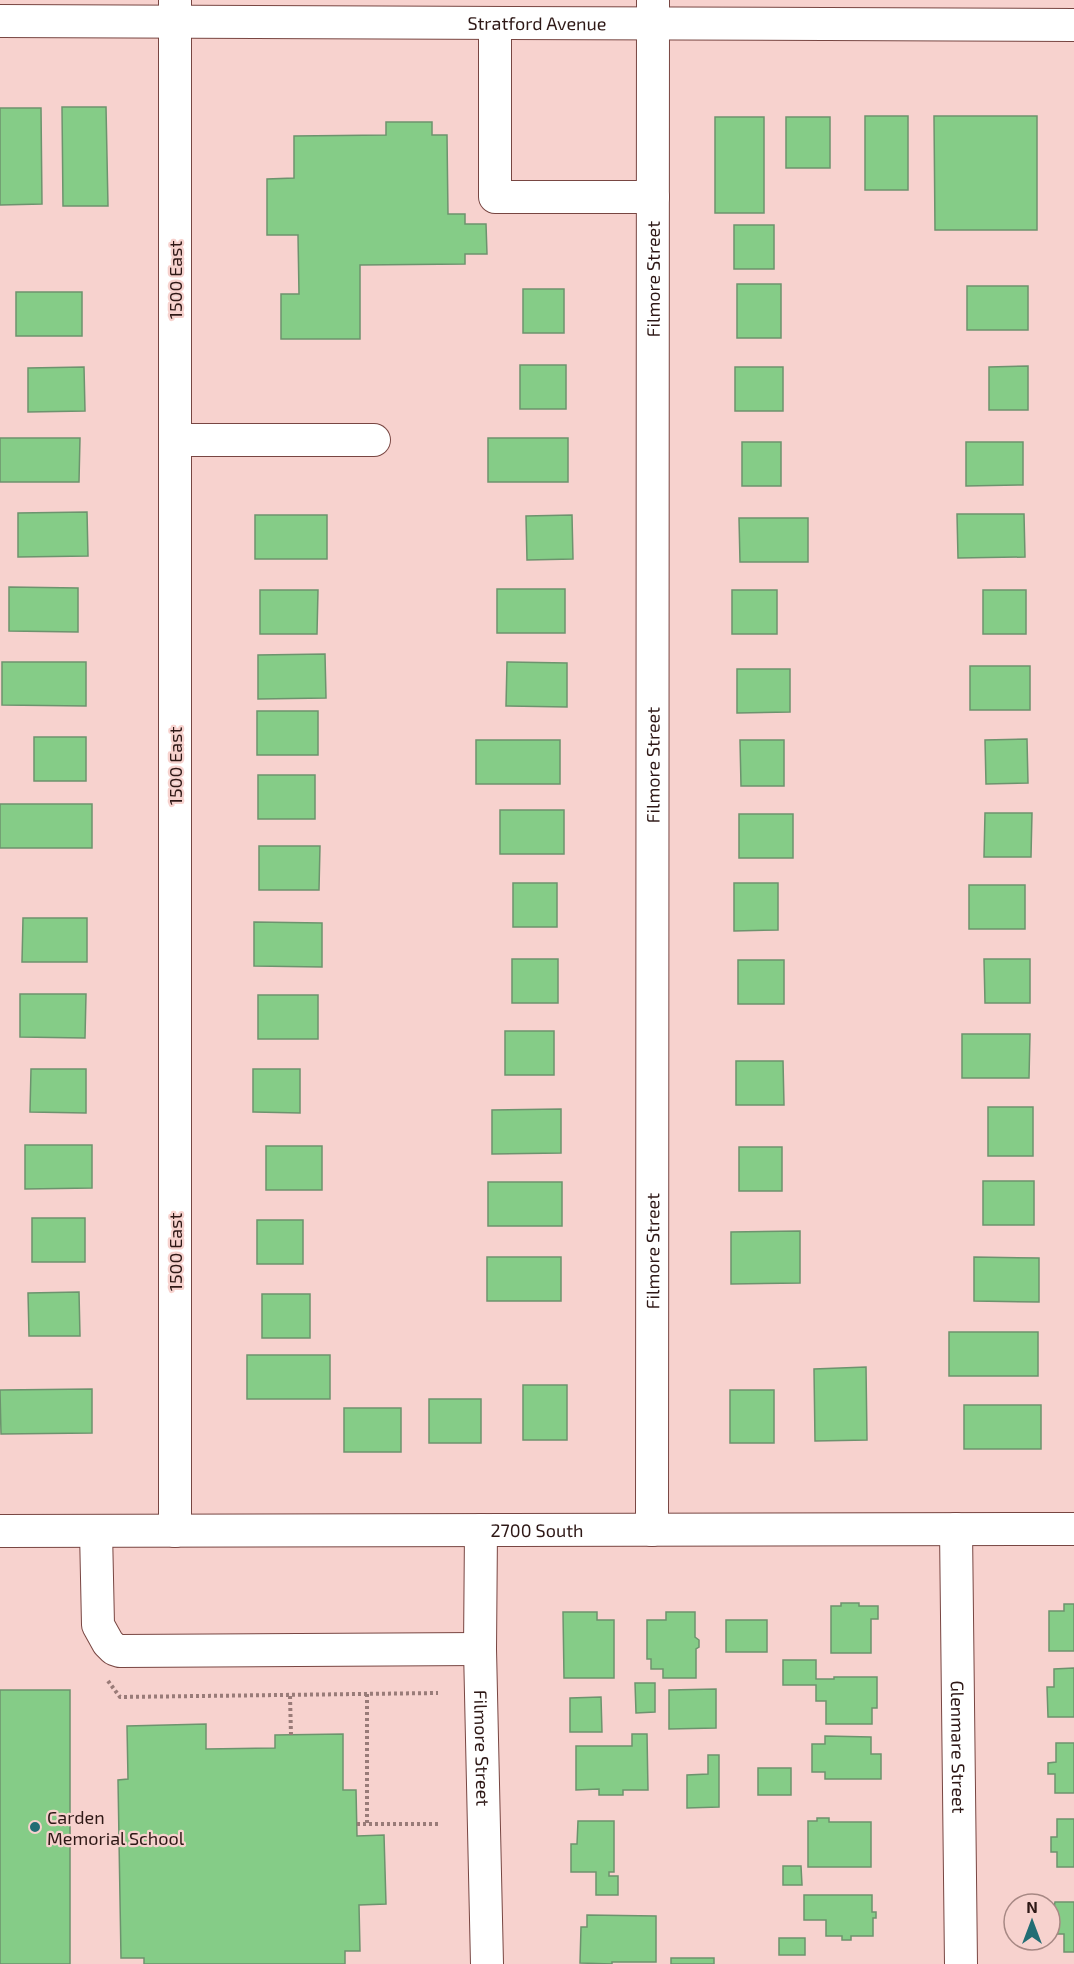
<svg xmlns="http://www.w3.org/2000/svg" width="1074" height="1964" font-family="'Exo 2',sans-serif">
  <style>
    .building { fill: #85cc87; stroke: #6d936e; stroke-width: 1.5 }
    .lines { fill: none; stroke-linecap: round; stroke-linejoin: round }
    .minor-casing { stroke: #784642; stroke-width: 34 }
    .path { stroke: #997b78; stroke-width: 4; stroke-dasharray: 3 3; stroke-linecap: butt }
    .minor { stroke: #fff; stroke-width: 32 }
    .poi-dot { fill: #226d74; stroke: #f7d2ce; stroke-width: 2 }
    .labels { text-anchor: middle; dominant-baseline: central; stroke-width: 4.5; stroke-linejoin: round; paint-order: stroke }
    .street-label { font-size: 18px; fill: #2e1816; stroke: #f7d2ce }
    .poi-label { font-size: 18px; fill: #2e1816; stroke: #f7d2ce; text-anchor: start }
  </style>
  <rect width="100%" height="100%" fill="#f7d2ce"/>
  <!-- building -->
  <path class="building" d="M62,107H106L108,206H63Z
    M0,108H41L42,204L0,205Z
    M865,116H908V190H865Z
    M934,116H1037V230H935Z
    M715,117H764V213H715Z
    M786,117H830V168H786Z
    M386,122H432V135H447L448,214H465V224H486L487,254H465V264L360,265V339H281V294H299L298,235H267V179L294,178V136L386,135Z
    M734,225H774V269H734Z
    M737,284H781V338H737Z
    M967,286H1028V330H967Z
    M523,289H564V333H523Z
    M16,292H82V336H16Z
    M520,365H566V409H520Z
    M1028,366V410H989V367Z
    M84,367L85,411L28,412V368Z
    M735,367H783V411H735Z
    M0,438H80L79,482H0Z
    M488,438H568V482H488Z
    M742,442H781V486H742Z
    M966,442H1023V485L966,486Z
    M87,512L88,556L18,557V513Z
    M957,514H1024L1025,557L958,558Z
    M255,515H327V559H255Z
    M572,515L573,559L527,560L526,516Z
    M739,518H808V562H740Z
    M9,587L78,588V632L9,631Z
    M497,589H565V633H497Z
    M260,590H318L317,634H260Z
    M732,590H777V634H732Z
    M983,590H1026V634H983Z
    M325,654L326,698L258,699V655Z
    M2,662H86V706L2,705Z
    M507,662L567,663V707L506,706Z
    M970,666H1030V710H970Z
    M737,669H790V712L737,713Z
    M257,711H318V755H257Z
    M34,737H86V781H34Z
    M1027,739L1028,783L986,784L985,740Z
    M476,740H560V784H476Z
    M740,740H784V786H741Z
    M258,775H315V819H258Z
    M0,804H92V848H0Z
    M500,810H564V854H500Z
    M985,813H1032L1031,857H984Z
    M739,814H793V858H739Z
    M259,846H320L319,890H259Z
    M513,883H557V927H513Z
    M734,883H778V930L734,931Z
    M969,885H1025V929H969Z
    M23,918H87V962H22Z
    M254,922L322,923V967L254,966Z
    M512,959H558V1003H512Z
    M984,959H1030V1003H985Z
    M738,960H784V1004H738Z
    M20,994H86L85,1038L20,1037Z
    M258,995H318V1039H258Z
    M505,1031H554V1075H505Z
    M962,1034H1030L1029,1078H962Z
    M736,1061H783L784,1105H736Z
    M31,1069H86V1113L30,1112Z
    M253,1069H300V1113L253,1112Z
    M988,1107H1033V1156H988Z
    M561,1109V1153L492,1154V1110Z
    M25,1145H92V1188L25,1189Z
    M266,1146H322V1190H266Z
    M739,1147H782V1191H739Z
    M983,1181H1034V1225H983Z
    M488,1182H562V1226H488Z
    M32,1218H85V1262H32Z
    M257,1220H303V1264H257Z
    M800,1231V1283L731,1284V1232Z
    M487,1257H561V1301H487Z
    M974,1257L1039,1258V1302L974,1301Z
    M79,1292L80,1336H29L28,1293Z
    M262,1294H310V1338H262Z
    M949,1332H1038V1376H949Z
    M247,1355H330V1399H247Z
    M866,1367L867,1440L815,1441L814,1369Z
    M523,1385H567V1440H523Z
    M92,1389V1433L1,1434L0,1390Z
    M730,1390H774V1443H730Z
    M429,1399H481V1443H429Z
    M964,1405H1041V1449H964Z
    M344,1408H401V1452H344Z
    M841,1603H859V1606H878V1619H871V1653H831V1606H841Z
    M1064,1604H1074V1651H1049V1611H1064Z
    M563,1612H597V1620H614V1678H564Z
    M666,1612H695V1637L699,1640V1647L696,1649V1678H663V1669H651V1659H647V1620H666Z
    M726,1620H767V1652H726Z
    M783,1660H816V1679H834V1677H877V1708H872V1724H826V1701H816V1685H783Z
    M1074,1668V1717H1048L1047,1687H1054V1669Z
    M635,1683H655V1712L636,1713Z
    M716,1689V1728L669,1729V1690Z
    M0,1690H70V1964H0Z
    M601,1697L602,1732H570V1698Z
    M206,1724V1749L275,1748V1735L343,1734V1790H356L357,1836L384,1835L386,1904L359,1905L360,1951H345V1964H144V1958H121L118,1780L128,1779L127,1726Z
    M632,1734H647L648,1790H623V1795H599V1789L576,1790V1746H632Z
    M825,1736L871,1737V1754H881V1779H825V1772H812V1744H825Z
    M1056,1743H1074V1793H1055V1774H1048V1763L1056,1762Z
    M708,1755H719V1807L687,1808V1775L708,1774Z
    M758,1768H791V1795H758Z
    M817,1818H829V1822H871V1867H808V1821H817Z
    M1057,1819H1074V1867H1057V1852H1051V1837H1057Z
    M578,1821H614V1872H609V1876H618V1895H596V1872H571V1844H577Z
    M783,1866H801L802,1885H783Z
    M804,1895H872V1912H876V1918H873V1936H851V1940H842V1936H826V1920H804Z
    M1055,1902H1074V1952H1064V1934H1050V1925H1055V1920H1051V1908H1054Z
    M587,1915L656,1916V1962H612V1964L580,1963L581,1927H587Z
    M779,1938H805V1955H779Z
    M671,1958H714V1964H671Z"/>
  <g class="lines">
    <defs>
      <g id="minor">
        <path d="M175,0V1531"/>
        <path id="s1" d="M0,21L1074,25"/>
        <path d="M495,23V197H653"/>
        <path d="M175,440H374"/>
        <path id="s2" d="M956,1529L961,1964"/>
        <path id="s3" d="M481,1530L480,1649L487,1964"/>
        <path id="s4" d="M652,1530L653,0"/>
        <path id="s5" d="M0,1531L1074,1529"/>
        <path d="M96,1531L98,1625L108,1643L114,1649L120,1651L480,1649"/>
      </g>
    </defs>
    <!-- minor casing -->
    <use href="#minor" class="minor-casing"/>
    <!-- path -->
    <path class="path" d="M108,1681L120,1697L438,1693
      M367,1694V1824
      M290,1696L291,1735
      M357,1824H440"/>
    <!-- minor -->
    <use href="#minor" class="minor"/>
  </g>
  <!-- markers -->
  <circle class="poi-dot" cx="35" cy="1827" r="6"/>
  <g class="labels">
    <!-- street labels -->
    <g class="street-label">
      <text stroke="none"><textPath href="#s1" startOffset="537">Stratford Avenue</textPath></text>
      <text stroke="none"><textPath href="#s4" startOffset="1251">Filmore Street</textPath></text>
      <text transform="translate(175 280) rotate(-90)">1500 East</text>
      <text stroke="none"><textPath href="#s4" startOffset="765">Filmore Street</textPath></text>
      <text transform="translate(175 766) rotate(-90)">1500 East</text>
      <text stroke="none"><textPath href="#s4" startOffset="279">Filmore Street</textPath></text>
      <text transform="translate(175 1252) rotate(-90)">1500 East</text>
      <text stroke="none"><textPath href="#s5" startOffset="537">2700 South</textPath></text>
      <text stroke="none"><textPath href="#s3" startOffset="218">Filmore Street</textPath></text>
      <text stroke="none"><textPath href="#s2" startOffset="218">Glenmare Street</textPath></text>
    </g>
    <!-- poi labels -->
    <g class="poi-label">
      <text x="47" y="1817">Carden<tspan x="47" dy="21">Memorial School</tspan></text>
    </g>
  </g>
  <!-- north arrow -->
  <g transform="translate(1032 1922)"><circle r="28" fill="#f7d2ce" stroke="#a78884" stroke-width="1.5"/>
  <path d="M0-4.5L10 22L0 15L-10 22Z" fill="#226d74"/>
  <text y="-9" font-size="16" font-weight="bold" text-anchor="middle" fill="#2e1816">N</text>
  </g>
</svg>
